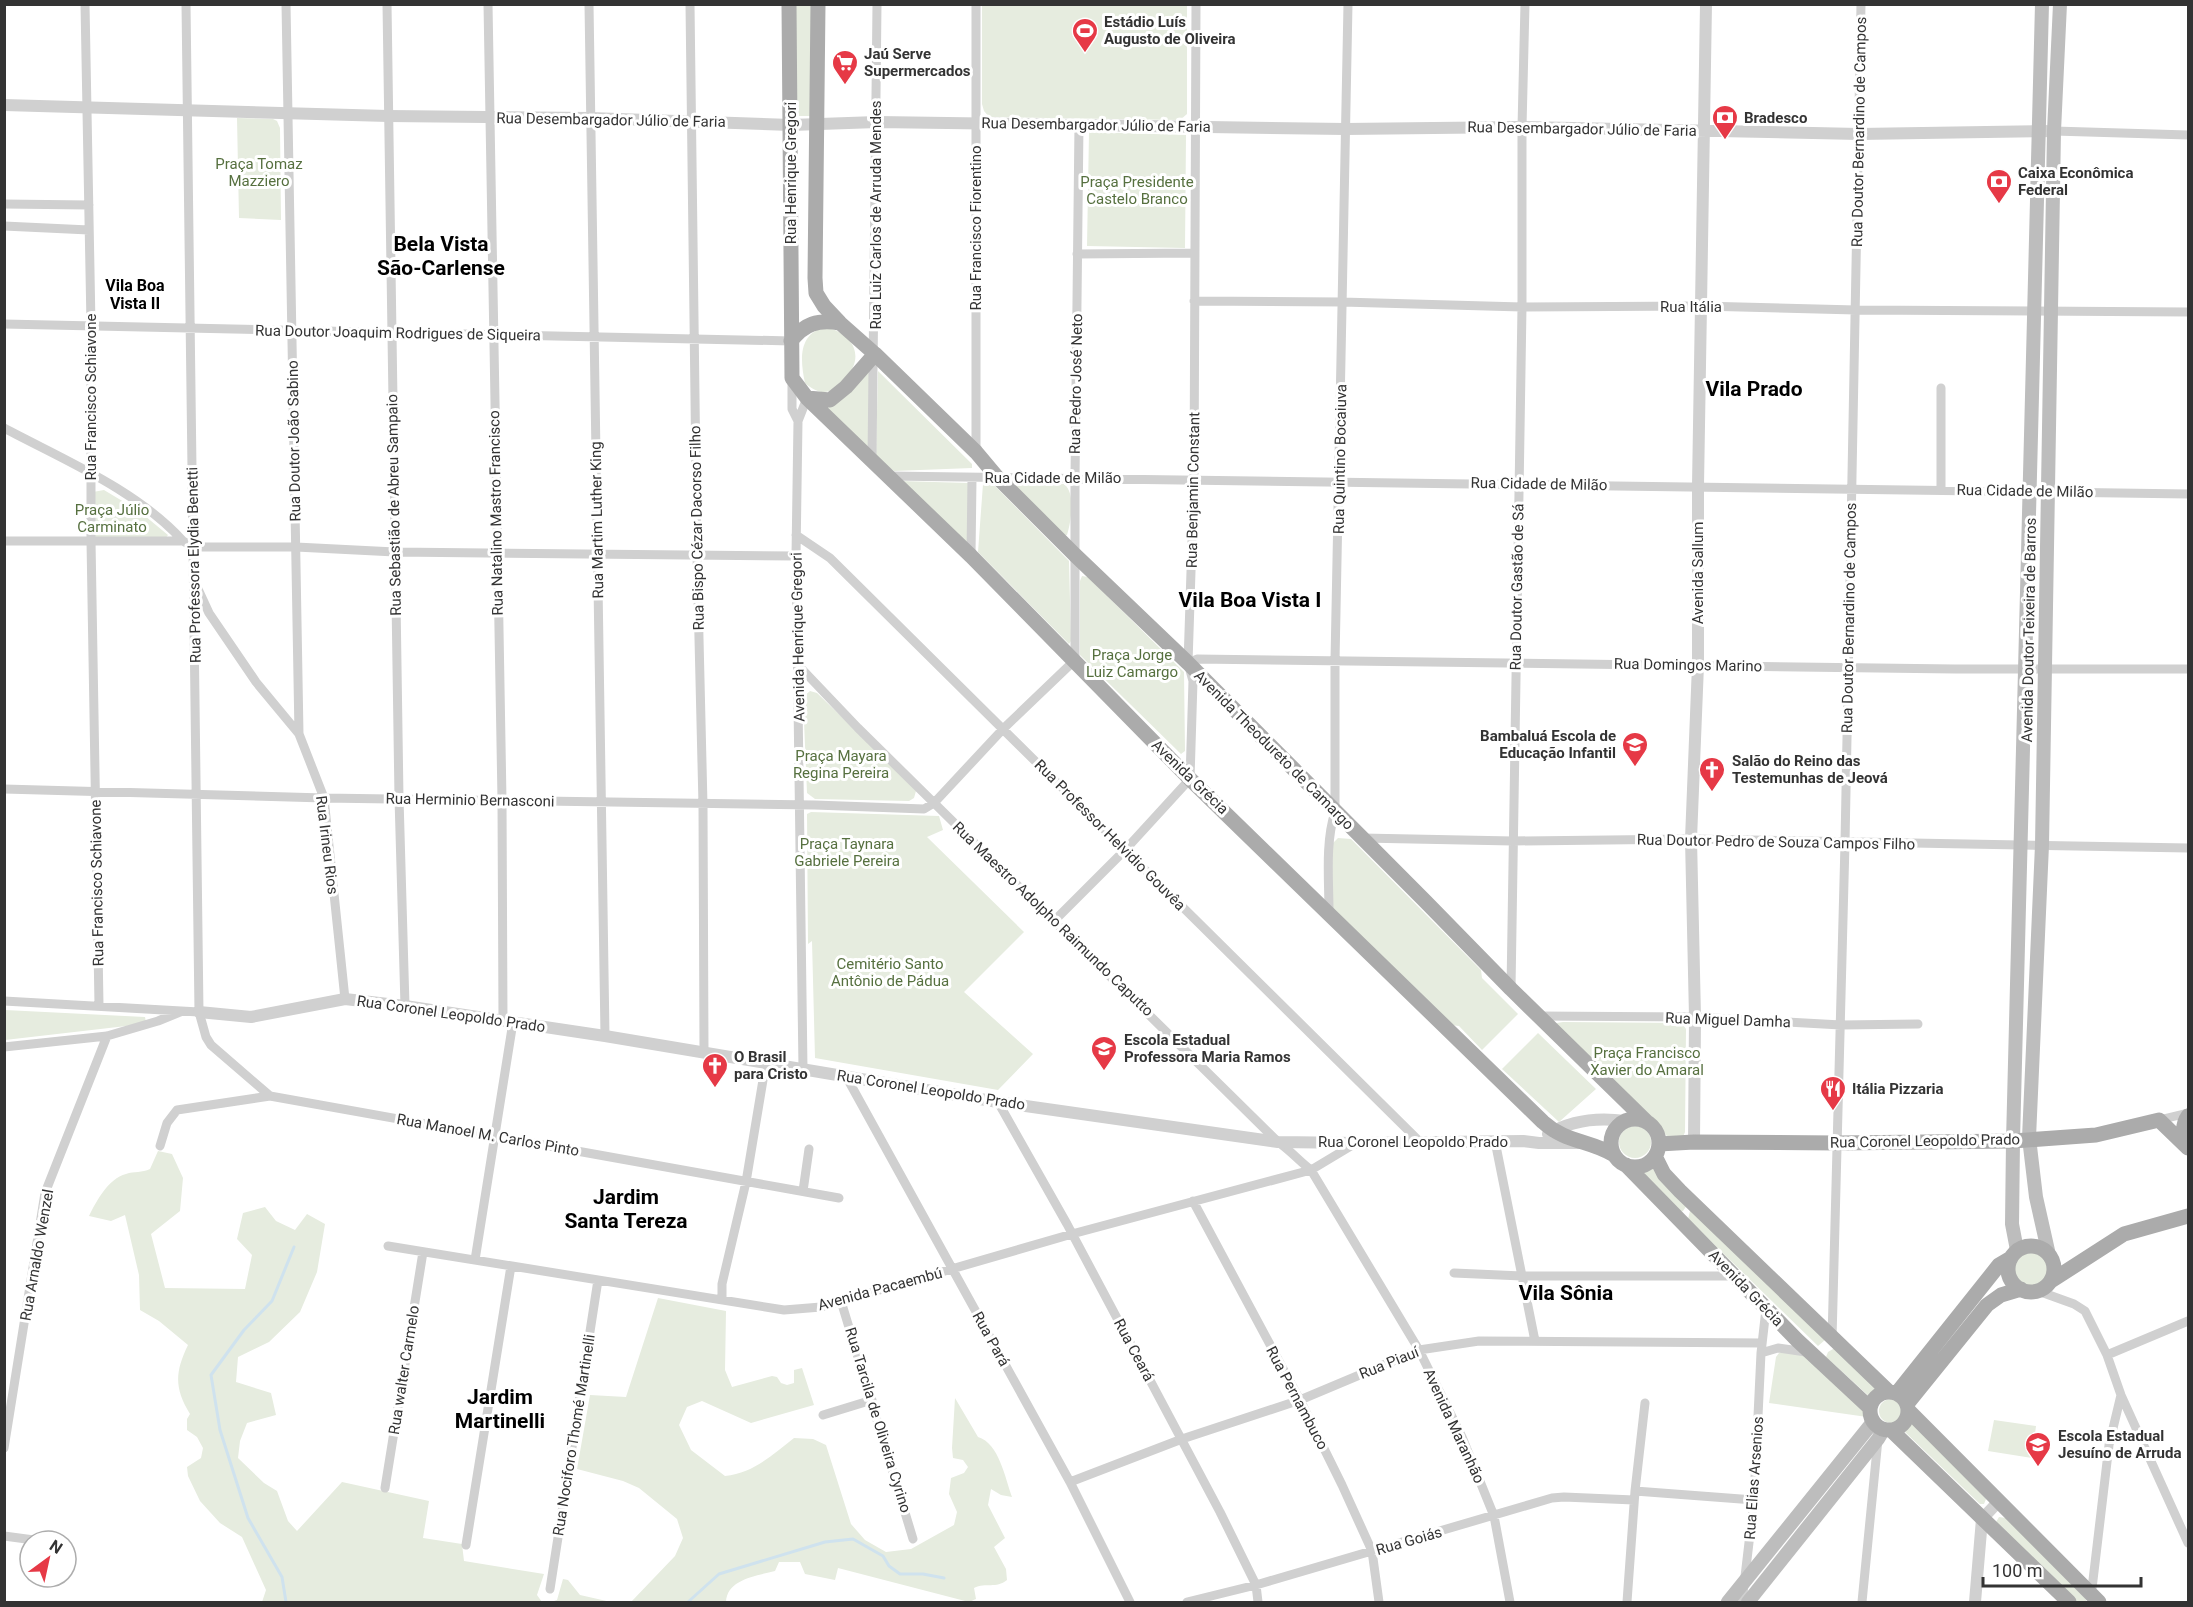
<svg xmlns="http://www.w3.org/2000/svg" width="2193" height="1607" font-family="Roboto,sans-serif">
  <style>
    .green { fill: #e6ecdf }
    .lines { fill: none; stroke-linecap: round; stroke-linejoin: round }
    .stream { stroke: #cfe2ee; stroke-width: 3 }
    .minor { stroke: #d0d0d0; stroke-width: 9 }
    .tertiary { stroke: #d0d0d0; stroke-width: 12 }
    .secondary { stroke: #bdbdbd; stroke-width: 14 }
    .primary { stroke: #ababab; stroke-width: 15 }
    .labels { text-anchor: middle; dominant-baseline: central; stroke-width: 6; stroke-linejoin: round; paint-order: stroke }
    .poi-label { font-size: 15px; font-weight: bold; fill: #333; stroke: #fff; text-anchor: start }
    .street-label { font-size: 15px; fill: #333; stroke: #fff }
    .park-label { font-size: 15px; fill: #56703f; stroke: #fff }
    .neighbourhood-label { font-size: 16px; font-weight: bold; fill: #000; stroke: #fff }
    .district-label { font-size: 21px; font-weight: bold; fill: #000; stroke: #fff }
  </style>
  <rect width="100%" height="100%" fill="#fff"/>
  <!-- green -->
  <path class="green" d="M785,5H812L810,116H785Z
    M982,5H1187V114L1180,120L989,117L984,111L982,104Z
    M237,118L273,119L277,121L280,128L281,220L239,218Z
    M1089,132L1186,135L1185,248L1087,246Z
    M826,327C853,334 866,356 845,379C832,394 821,397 805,383C800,360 798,333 826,327Z
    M870,366V450L822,407C851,397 852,389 870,366Z
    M878,371L972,464V468L894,471L876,457Z
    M1007,480L1064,484C1076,493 1071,522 1067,535H1064Z
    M900,481L968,483L969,540L965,543Z
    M983,484L995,486L1069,561L1071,641L1069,644L978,552Z
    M104,490L139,511L168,535L165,539L96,538L91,534L93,492Z
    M1082,576L1088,577L1184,672L1185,751L1181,754L1080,655V581Z
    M810,691L817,693L914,787L916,791L914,798L909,801L815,799L807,793L803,697Z
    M811,812L939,816L943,830L927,837L1024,932L964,992L1033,1054L998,1090L815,1058L812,941L808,944L807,814Z
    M1338,838L1351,839L1481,970L1482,978L1518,1014L1482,1050L1459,1026L1451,1025L1332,909V844Z
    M5,1010L145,1017L146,1022L135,1025L5,1040Z
    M1563,1022L1682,1023L1686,1029L1685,1132L1683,1137L1674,1139L1667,1136L1554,1027L1557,1023Z
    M1538,1033L1596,1089L1559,1122L1502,1069Z
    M1619 1142a16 16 0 1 1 32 0a16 16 0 1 1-32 0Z
    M158,1151L172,1154L183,1178L180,1211L151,1234L165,1288L245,1289L252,1255L237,1239L243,1213L265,1207L276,1221L295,1230L307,1214L325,1224L317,1272L300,1312L269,1342L238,1357L236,1382L271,1393L276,1415L247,1423L240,1441L238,1458L264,1483L277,1491L288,1521L297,1531L342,1482L429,1501L423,1538L462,1544L464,1561L544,1574L537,1595L542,1602H545H262L266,1590L242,1537L220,1523L200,1501L188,1476L187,1467L201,1458L203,1448L197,1437L187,1430V1419L190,1414C174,1388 175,1372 188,1345L159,1321L140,1310L139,1275L125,1215L111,1221L89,1216C97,1200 108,1179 126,1174C134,1171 142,1173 150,1169Z
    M1657,1167L1687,1205L1683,1211L1680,1212L1642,1173Z
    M1694,1209L1825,1340L1818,1346L1688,1219L1690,1211Z
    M2014 1270a17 17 0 1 1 34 0a17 17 0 1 1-34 0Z
    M658,1298L726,1311L725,1370L732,1387L772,1376L777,1377L781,1383L787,1385L794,1383V1370L802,1368L814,1405L751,1423L702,1401L687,1407L679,1425L691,1450L725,1476C754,1473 772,1455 794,1438L813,1439L826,1445L851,1524L865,1540L886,1552L911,1549L954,1525L957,1512L949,1494L951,1478L964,1473L968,1467L963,1460L953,1458L952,1448L955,1398L978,1437C999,1443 1005,1478 1012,1497L1001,1495L991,1489L988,1505L1005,1538L994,1547L1006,1569L1007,1580C996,1589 986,1582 974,1588L976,1599L969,1602L838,1568L835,1580L805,1574L800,1562H779L775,1571C756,1576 727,1579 726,1602H631L675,1556L683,1538L677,1519L639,1488L623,1481L577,1469L590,1395L626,1397Z
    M1833,1349H1835L1879,1391L1873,1393L1871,1398L1826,1357L1828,1352Z
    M1784,1351L1802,1354L1864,1411L1867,1417L1769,1403L1776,1357L1779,1353Z
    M1879 1411a12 12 0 1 1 24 0a12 12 0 1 1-24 0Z
    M1994,1420L2036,1426L2032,1458L1988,1451Z
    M1913,1422L1986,1499L1984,1504H1980L1905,1432L1907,1426Z
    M1999,1517L2006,1518L2085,1598L2087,1602H2076L1997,1526L1996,1522Z
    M563,1579L568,1580L580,1595L611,1602H551L557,1600Z"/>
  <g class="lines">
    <!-- stream -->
    <path class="stream" d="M286,1602L282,1577L248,1518L220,1430L211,1375L244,1330L272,1301L294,1247
      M688,1602L719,1574L825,1542L853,1539L883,1556L889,1566L900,1574H923L944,1578"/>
    <!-- minor -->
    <path class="minor" d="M85,4L91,325V541L99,1005
      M186,4L199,1012L206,1037L211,1045L270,1096
      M286,4L299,734
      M387,4L399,798L405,1006
      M488,4L502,800L503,1021
      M589,4L605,1036
      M690,4L697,555L703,805L704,1052
      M2054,131L2188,135
      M4,204L89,205
      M4,226L89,230
      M1077,254L1194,253
      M1194,301L1342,302L1522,307L1701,306L1856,310L2188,312
      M4,324L791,341
      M792,380V409L798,421
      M4,428C64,460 137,490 183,541
      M976,452V4
      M872,460L877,4
      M889,476L2188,494
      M1941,490V388
      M796,535L830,558L1419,1141
      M4,541H183L194,547H296L395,552L796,556
      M971,556L972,478
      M197,587L209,613L256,682L299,734L324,798L345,999
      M1188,663L1197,659L1955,669H2188
      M798,665L858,728L1278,1142C1290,1150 1299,1161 1311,1170L1419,1350L1462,1437L1494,1516L1510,1602
      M4,789L324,798L815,805L924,809L934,803L1003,729L1075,660V478L1079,124
      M1362,838L1513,841L1691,839L2188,848
      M1329,912C1329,880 1325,843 1335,812V661L1348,4
      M1055,920L1125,850L1190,779L1193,681L1188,663L1194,480L1196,4
      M1511,989L1522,307V127L1525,4
      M4,1001L199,1012
      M1537,1016L1695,1017L1841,1025L1918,1024
      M4,1047L107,1036L158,1021L180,1012
      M803,1069L796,556L798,421L807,398
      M847,1078L1070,1482L1130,1602
      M998,1102L1067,1224L1220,1512L1256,1585L1258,1602
      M2159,1120L2188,1113
      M1495,1141L1535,1341
      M160,1146L167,1123L177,1110L270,1096L839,1198
      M803,1191L809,1149
      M1193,1201L1303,1406L1342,1485L1372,1551L1379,1602
      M388,1246L784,1310L821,1307L1072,1234L1311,1170L1356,1143
      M475,1260L513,1022
      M1454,1273L1522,1276H1734
      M2038,1291L2074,1304L2085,1311L2107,1355L2121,1395L2188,1543
      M722,1299V1284L746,1182L766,1062
      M841,1301L913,1539
      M1832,1339L1845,843L1861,4
      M1761,1353L1778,1348L1806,1352
      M2107,1355L2188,1321
      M823,1415L872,1400
      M4,1448L45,1193L107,1036
      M1070,1482L1182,1439L1300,1400L1419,1350L1479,1341L1762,1343
      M385,1488L423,1252
      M1635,1491L1754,1500
      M4,1536L34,1540
      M466,1545L511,1266
      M550,1589L598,1280
      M2091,1597L2109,1445L2121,1395
      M1187,1602L1256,1585L1552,1498L1564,1497L1634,1500
      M1627,1602L1635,1491L1645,1403
      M1742,1602L1754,1500L1761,1353L1766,1309
      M1862,1602L1878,1439"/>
    <!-- tertiary -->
    <path class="tertiary" d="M4,105L388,116L590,118L791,125L877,122L1345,129L1522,127L1859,134L2054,131
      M199,1012L251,1017L345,999L405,1006L605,1036L998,1102L1278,1142L1356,1143L1523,1141L1539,1143H1580
      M1548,1134C1572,1120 1597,1117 1625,1121
      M1694,1142L1695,1017L1691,839L1698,665V486L1706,4
      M1975,1602L1982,1519L1999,1501"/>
    <!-- secondary -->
    <path class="secondary" d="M2017,1250L2012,1224L2013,1141L2042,4
      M2049,1255L2036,1197L2029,1138L2042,845L2054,131L2060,4
      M1728,1602L1873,1422
      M1748,1602L1878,1439L1884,1429"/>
    <!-- primary -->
    <path class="primary" d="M789,4L792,378L807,398L971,556L1190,779L1543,1122C1566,1143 1590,1140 1614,1155
      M818,4L815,278L816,293L824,306L840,323L875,354L976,452L997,477L1075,555L1188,663L1425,901L1511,989L1647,1122
      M791,341C804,324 818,319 840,323
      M807,398L830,400L846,387L875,354
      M1611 1143a24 24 0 1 1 48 0a24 24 0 1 1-48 0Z
      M1659,1144L1694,1142L1838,1143L2013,1141L2096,1135L2159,1120L2188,1148
      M2187,1146C2184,1135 2181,1126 2188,1116
      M1655,1156L1664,1174L1680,1191L1889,1392
      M1626,1165L1797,1340L1870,1408
      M2008 1269a23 23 0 1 1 46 0a23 23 0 1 1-46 0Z
      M2051,1281L2124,1234L2188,1216
      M1870 1411a19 19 0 1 1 38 0a19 19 0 1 1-38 0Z
      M1897,1393L1999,1265L2011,1258
      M1907,1404L1987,1305L2001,1295L2021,1289
      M1909,1411L2099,1602
      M1891,1430L2069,1602"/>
  </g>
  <!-- icons -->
  <defs>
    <symbol id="stadium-pin" viewBox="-11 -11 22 30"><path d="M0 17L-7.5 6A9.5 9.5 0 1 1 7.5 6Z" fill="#e63946" stroke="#fff"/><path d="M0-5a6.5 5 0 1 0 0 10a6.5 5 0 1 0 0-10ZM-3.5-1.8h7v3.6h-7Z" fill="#fff"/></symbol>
    <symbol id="supermarket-pin" viewBox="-11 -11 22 30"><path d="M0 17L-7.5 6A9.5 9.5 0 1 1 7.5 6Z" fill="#e63946" stroke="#fff"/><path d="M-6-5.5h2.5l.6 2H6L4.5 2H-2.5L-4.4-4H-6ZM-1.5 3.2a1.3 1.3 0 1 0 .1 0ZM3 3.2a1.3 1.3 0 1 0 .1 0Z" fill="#fff"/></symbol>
    <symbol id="bank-pin" viewBox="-11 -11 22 30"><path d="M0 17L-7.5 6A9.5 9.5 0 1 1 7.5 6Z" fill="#e63946" stroke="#fff"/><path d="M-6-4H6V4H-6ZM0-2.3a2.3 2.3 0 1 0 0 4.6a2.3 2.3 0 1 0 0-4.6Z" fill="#fff"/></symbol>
    <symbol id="school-pin" viewBox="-11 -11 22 30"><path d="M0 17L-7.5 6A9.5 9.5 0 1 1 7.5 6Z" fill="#e63946" stroke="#fff"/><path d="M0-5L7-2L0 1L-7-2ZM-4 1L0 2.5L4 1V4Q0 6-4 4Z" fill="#fff"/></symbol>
    <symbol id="church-pin" viewBox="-11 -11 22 30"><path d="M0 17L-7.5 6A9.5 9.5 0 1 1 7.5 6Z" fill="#e63946" stroke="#fff"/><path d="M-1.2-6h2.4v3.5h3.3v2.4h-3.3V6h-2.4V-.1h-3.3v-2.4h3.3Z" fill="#fff"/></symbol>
    <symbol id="restaurant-pin" viewBox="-11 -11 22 30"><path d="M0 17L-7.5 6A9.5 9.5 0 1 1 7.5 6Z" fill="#e63946" stroke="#fff"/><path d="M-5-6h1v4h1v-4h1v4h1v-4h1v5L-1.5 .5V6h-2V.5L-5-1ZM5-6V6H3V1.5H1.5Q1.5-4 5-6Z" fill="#fff"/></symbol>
  </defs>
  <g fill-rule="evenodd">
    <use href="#stadium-pin" x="1070" y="16" width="30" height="40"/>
    <use href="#supermarket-pin" x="830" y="48" width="30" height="40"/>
    <use href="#bank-pin" x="1710" y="103" width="30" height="40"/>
    <use href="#bank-pin" x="1984" y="167" width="30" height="40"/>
    <use href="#school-pin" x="1620" y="730" width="30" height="40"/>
    <use href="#church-pin" x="1697" y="755" width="30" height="40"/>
    <use href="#school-pin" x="1089" y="1034" width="30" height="40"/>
    <use href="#church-pin" x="700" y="1051" width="30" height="40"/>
    <use href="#restaurant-pin" x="1818" y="1074" width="30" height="40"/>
    <use href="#school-pin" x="2023" y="1430" width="30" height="40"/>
  </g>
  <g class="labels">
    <!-- poi labels -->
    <g class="poi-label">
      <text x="1104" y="22">Estádio Luís<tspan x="1104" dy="17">Augusto de Oliveira</tspan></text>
      <text x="864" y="54">Jaú Serve<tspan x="864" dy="17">Supermercados</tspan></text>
      <text x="1744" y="118">Bradesco</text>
      <text x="2018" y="173">Caixa Econômica<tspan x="2018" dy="17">Federal</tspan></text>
      <text x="1616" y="736" text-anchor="end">Bambaluá Escola de<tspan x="1616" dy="17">Educação Infantil</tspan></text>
      <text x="1732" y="761">Salão do Reino das<tspan x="1732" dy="17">Testemunhas de Jeová</tspan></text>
      <text x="1124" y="1040">Escola Estadual<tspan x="1124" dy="17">Professora Maria Ramos</tspan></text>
      <text x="734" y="1057">O Brasil<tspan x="734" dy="17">para Cristo</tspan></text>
      <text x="1852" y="1089">Itália Pizzaria</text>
      <text x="2058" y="1436">Escola Estadual<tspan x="2058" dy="17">Jesuíno de Arruda</tspan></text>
    </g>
    <!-- street labels -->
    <g class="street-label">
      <text transform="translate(611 120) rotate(1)">Rua Desembargador Júlio de Faria</text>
      <text transform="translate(1096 125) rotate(1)">Rua Desembargador Júlio de Faria</text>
      <text transform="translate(1582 129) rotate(1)">Rua Desembargador Júlio de Faria</text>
      <text transform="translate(1859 132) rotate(-89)">Rua Doutor Bernardino de Campos</text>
      <text transform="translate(791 173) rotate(-90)">Rua Henrique Gregori</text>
      <text transform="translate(876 215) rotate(-90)">Rua Luiz Carlos de Arruda Mendes</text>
      <text transform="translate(976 228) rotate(-90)">Rua Francisco Fiorentino</text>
      <text x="1691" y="307">Rua Itália</text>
      <text transform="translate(398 333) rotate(1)">Rua Doutor Joaquim Rodrigues de Siqueira</text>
      <text transform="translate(1076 384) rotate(-89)">Rua Pedro José Neto</text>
      <text transform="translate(91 397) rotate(-90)">Rua Francisco Schiavone</text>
      <text transform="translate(294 441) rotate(-91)">Rua Doutor João Sabino</text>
      <text transform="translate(1340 459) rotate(-89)">Rua Quintino Bocaiuva</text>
      <text x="1053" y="478">Rua Cidade de Milão</text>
      <text transform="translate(1539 484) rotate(1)">Rua Cidade de Milão</text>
      <text transform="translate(1193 490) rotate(-89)">Rua Benjamin Constant</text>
      <text transform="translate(2025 491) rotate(1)">Rua Cidade de Milão</text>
      <text transform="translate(394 505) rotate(-91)">Rua Sebastião de Abreu Sampaio</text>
      <text transform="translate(496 513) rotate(-91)">Rua Natalino Mastro Francisco</text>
      <text transform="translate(597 520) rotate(-91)">Rua Martim Luther King</text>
      <text transform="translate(697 528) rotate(-91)">Rua Bispo Cézar Dacorso Filho</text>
      <text transform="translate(194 565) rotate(-91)">Rua Professora Elydia Benetti</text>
      <text transform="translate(1698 573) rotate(-90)">Avenida Sallum</text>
      <text transform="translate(1517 587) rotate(-89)">Rua Doutor Gastão de Sá</text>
      <text transform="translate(1849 618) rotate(-89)">Rua Doutor Bernardino de Campos</text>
      <text transform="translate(2029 630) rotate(-89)">Avenida Doutor Teixeira de Barros</text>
      <text transform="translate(798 637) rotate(-91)">Avenida Henrique Gregori</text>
      <text transform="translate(1688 665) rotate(1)">Rua Domingos Marino</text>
      <text transform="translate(1274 750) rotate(45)">Avenida Theodureto de Camargo</text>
      <text transform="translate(1190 777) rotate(44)">Avenida Grécia</text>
      <text transform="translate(470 800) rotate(1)">Rua Herminio Bernasconi</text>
      <text transform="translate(1110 835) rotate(45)">Rua Professor Helvidio Gouvêa</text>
      <text transform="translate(1776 842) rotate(1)">Rua Doutor Pedro de Souza Campos Filho</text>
      <text transform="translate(327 845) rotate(83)">Rua Irineu Rios</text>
      <text transform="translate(97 883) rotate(-91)">Rua Francisco Schiavone</text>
      <text transform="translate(1053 919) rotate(44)">Rua Maestro Adolpho Raimundo Caputto</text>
      <text transform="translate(451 1014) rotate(8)">Rua Coronel Leopoldo Prado</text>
      <text transform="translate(1728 1020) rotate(2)">Rua Miguel Damha</text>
      <text transform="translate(931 1090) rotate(9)">Rua Coronel Leopoldo Prado</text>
      <text transform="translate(488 1135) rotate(10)">Rua Manoel M. Carlos Pinto</text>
      <text transform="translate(1925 1141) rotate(-1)">Rua Coronel Leopoldo Prado</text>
      <text x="1413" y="1142">Rua Coronel Leopoldo Prado</text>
      <text transform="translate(37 1255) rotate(-80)">Rua Arnaldo Wenzel</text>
      <text transform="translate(1746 1288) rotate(46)">Avenida Grécia</text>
      <text transform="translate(880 1289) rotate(-15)">Avenida Pacaembú</text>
      <text transform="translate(991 1339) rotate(61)">Rua Pará</text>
      <text transform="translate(1134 1350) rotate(62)">Rua Ceará</text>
      <text transform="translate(1389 1363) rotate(-22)">Rua Piauí</text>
      <text transform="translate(404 1370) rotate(-81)">Rua walter Carmelo</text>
      <text transform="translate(1297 1398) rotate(62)">Rua Pernambuco</text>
      <text transform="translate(878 1420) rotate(73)">Rua Tarcila de Oliveira Cyrino</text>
      <text transform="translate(1454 1426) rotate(65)">Avenida Maranhão</text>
      <text transform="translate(574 1435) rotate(-81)">Rua Nociforo Thomé Martinelli</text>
      <text transform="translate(1754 1478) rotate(-86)">Rua Elias Arsenios</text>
      <text transform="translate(1409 1541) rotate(-16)">Rua Goiás</text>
    </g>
    <!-- park labels -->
    <g class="park-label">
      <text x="259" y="164">Praça Tomaz<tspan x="259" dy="17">Mazziero</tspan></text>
      <text x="1137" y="182">Praça Presidente<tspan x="1137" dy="17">Castelo Branco</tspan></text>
      <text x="112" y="510">Praça Júlio<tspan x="112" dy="17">Carminato</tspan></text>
      <text x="1132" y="655">Praça Jorge<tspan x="1132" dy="17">Luiz Camargo</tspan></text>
      <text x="841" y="756">Praça Mayara<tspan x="841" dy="17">Regina Pereira</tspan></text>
      <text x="847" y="844">Praça Taynara<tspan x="847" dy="17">Gabriele Pereira</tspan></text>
      <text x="890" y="964">Cemitério Santo<tspan x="890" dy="17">Antônio de Pádua</tspan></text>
      <text x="1647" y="1053">Praça Francisco<tspan x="1647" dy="17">Xavier do Amaral</tspan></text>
    </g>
    <!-- neighbourhood labels -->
    <g class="neighbourhood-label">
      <text x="135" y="285">Vila Boa<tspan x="135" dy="18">Vista II</tspan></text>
    </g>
    <!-- district labels -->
    <g class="district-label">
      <text x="441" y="244">Bela Vista<tspan x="441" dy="24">São-Carlense</tspan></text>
      <text x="1754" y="389">Vila Prado</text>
      <text x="1250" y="600">Vila Boa Vista I</text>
      <text x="626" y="1197">Jardim<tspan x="626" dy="24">Santa Tereza</tspan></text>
      <text x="1566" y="1293">Vila Sônia</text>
      <text x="500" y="1397">Jardim<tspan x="500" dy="24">Martinelli</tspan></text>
    </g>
  </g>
  <!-- border -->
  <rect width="2193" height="1607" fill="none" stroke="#333333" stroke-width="12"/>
  <!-- north arrow -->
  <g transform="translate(48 1559) rotate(33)"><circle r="28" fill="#ffffff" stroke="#adadad" stroke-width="1.5"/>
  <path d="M0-4.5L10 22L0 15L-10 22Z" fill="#e63946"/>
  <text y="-9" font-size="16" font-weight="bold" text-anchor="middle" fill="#333333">N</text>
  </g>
  <!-- scale -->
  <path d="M1983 1577v9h158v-9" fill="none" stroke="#333333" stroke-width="3"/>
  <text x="1992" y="1577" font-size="18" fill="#333333" stroke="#ffffff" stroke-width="4.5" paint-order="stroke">100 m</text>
</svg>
